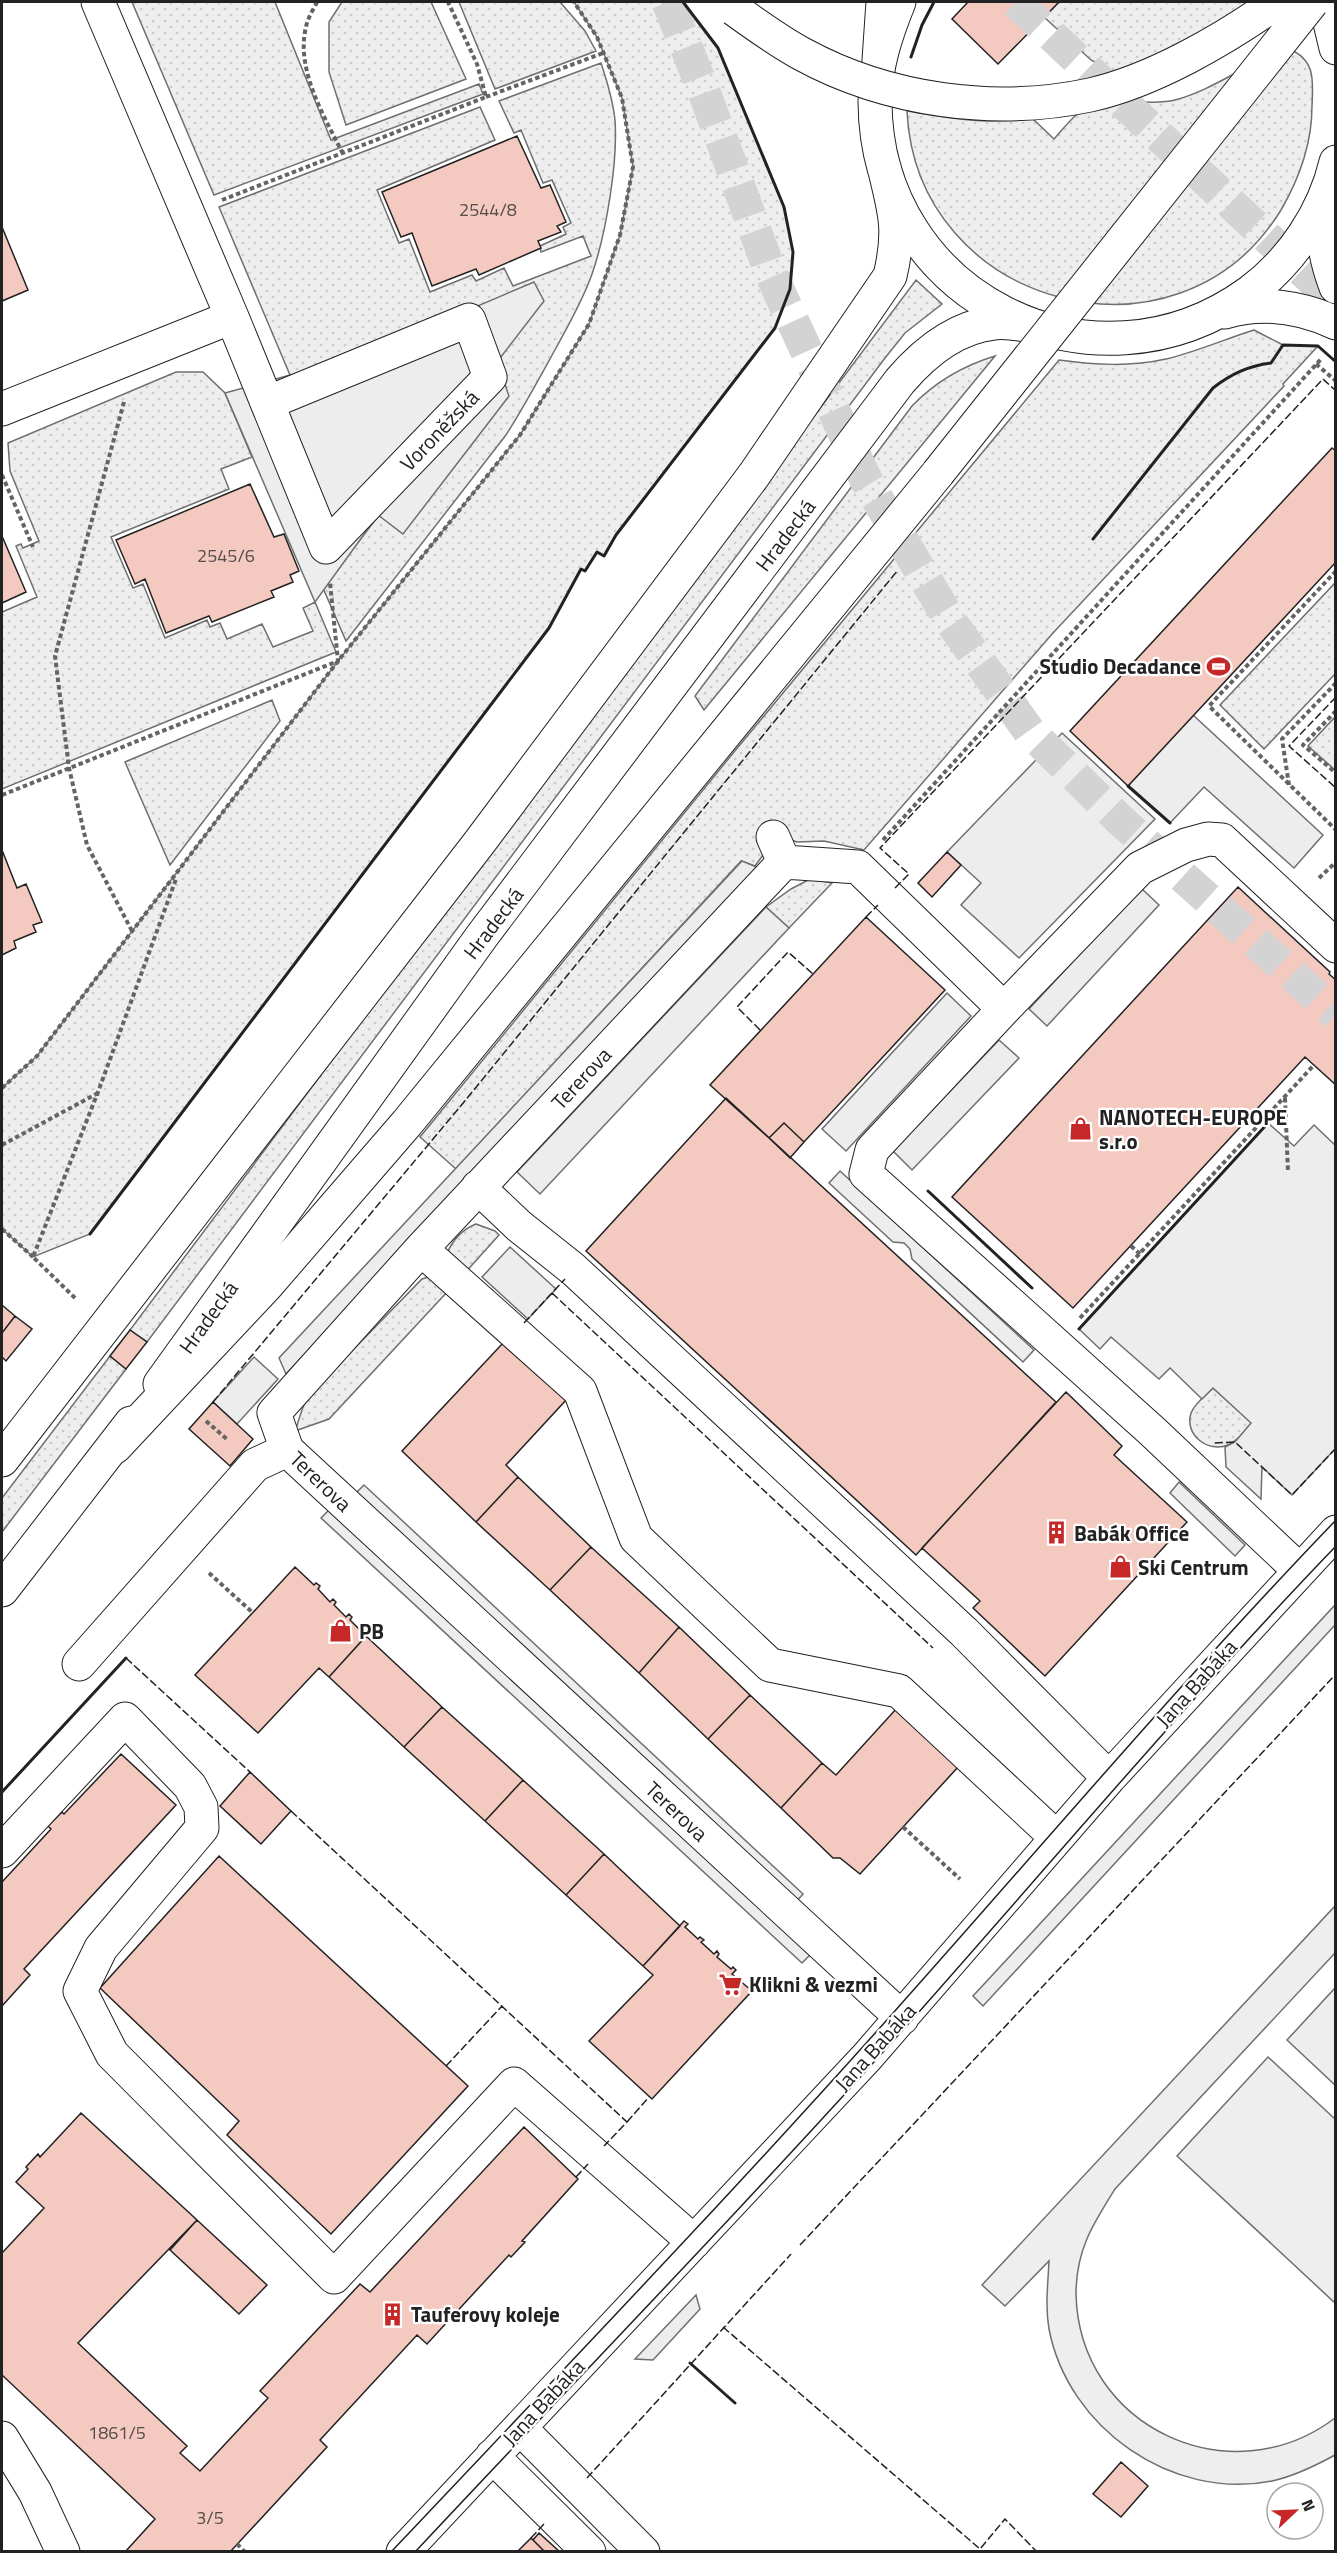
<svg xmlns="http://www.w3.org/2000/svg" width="1337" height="2553" font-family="'Titillium Web',sans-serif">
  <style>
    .green { fill: url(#green-dots); stroke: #6f6f6f; stroke-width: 1.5 }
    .pitch { fill: #eee; stroke: #6f6f6f; stroke-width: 1.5 }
    .parking { fill: #ededed; stroke: #6f6f6f; stroke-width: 1.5 }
    .building { fill: #f3c9c0; stroke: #222; stroke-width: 1.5 }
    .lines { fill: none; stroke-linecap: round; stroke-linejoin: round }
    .highway-tunnel { stroke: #d3d3d3; stroke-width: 33; stroke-dasharray: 33 16; stroke-linecap: butt }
    .minor-casing { stroke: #222; stroke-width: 35 }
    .major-casing { stroke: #222; stroke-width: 35 }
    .highway-casing { stroke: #222; stroke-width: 35 }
    .path { stroke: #646464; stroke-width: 4; stroke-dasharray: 4.5 3; stroke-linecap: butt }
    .minor { stroke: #fff; stroke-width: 33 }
    .major { stroke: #fff; stroke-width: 33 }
    .highway { stroke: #fff; stroke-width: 33 }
    .tram { stroke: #222; stroke-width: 1.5 }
    .highway-bridge-casing { stroke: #222; stroke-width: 35; stroke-linecap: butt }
    .highway-bridge { stroke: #fff; stroke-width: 33 }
    .fence { stroke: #222; stroke-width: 1.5; stroke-dasharray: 8 3; stroke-linecap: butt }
    .wall { stroke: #222; stroke-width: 3 }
    .labels { text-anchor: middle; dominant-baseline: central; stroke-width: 4.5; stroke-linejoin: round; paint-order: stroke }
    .number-label { font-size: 18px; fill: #564c4a }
    .street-label { font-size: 21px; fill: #222; stroke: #fff }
    .poi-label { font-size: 21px; font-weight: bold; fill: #222; stroke: #fff; text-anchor: start }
  </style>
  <defs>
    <pattern id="green-dots" width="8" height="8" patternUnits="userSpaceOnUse" patternTransform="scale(1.5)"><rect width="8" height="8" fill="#eee"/><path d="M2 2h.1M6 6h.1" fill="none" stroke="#ccc" stroke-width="1.8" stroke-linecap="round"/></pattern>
  </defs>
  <rect width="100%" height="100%" fill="#fff"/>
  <!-- green -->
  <path class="green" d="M132,2H275L331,140L479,84L483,94L214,195Z
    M342,2H431L466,79L346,125L329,72V22Z
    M459,2H560L585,31L596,51L495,89Z
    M574,2H683L718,48L784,207L793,252L790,289L775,328L616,535L604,556L597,552L585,571L581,569L549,628L90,1234L33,1257L2,1229V1088L37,1056L338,661L520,435L589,324L620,235L633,167L622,98L597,37Z
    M1059,2H1287L1116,74L1091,60L1044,17Z
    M1289,49C1316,60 1313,81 1312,106C1312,143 1299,179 1281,210C1178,378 916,307 907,111C947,118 991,126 1031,117L1054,139C1064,128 1077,110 1092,105C1118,95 1148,107 1175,100C1216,89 1249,61 1289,49Z
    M601,63C607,81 613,101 615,120C618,162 606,234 592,274C583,300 569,324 556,348C540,377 524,407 506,435L346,641L323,588L379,515L403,534L320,373L290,375L219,207L480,107L495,140L377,190L399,243L409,239L430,292L472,275L476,281L504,268L513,286L591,256L583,236L541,252L540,246L566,234L563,227L571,223L552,180L543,183L521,130L514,133L499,101Z
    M916,280L942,304L905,333L885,358L147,1342L130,1330Z
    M1254,330L1283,345L1318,346L1283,384L1284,386L1053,633L864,850L824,841L797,842L789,839L762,847L763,855L755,866L741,861L456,1169L420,1137L734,752L1059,360C1095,365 1130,367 1166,359C1196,352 1225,339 1254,330Z
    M995,356L704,710L695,696L912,406C936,381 962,366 995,356Z
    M176,372H203L225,393L252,457L221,469L229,489L111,537L133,588L143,584L165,638L207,620L210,627L220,623L227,639L262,624L273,647L313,631L303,608L315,602L336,652L2,789V612L37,597L16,546L21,544L23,548L39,541L10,471L8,443Z
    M1335,583V674L1264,749L1220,705Z
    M272,700L280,721L170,865L125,762Z
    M1335,717V770L1308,746Z
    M810,879L832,883L789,928L766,907L791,889Z
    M476,1224L495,1231L499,1235L463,1275L447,1254C452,1240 463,1229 476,1224Z
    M428,1277L434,1279L448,1291L329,1419L295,1431L303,1407L310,1394L422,1279Z
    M110,1356L126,1369L2,1532V1498Z
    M1213,1388L1252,1423C1245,1431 1238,1441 1228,1445C1208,1453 1184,1435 1191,1413C1195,1403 1206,1395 1213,1388Z"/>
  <!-- pitch -->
  <path class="pitch" d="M1335,1906V1953L1115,2189C1093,2224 1076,2250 1076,2294C1079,2428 1231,2497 1335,2418V2455C1315,2466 1295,2476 1272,2481C1172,2501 1068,2428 1049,2329C1045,2306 1048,2284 1049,2261L1005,2306L982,2285Z
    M1335,1988V2085L1287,2040Z
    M1268,2057L1335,2119V2303L1177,2156Z"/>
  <!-- parking -->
  <path class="parking" d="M534,282L544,301L497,362L509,396L403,534L378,515L315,602L225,393L290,375L320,373Z
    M1193,715L1323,835L1294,868L1204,787L1170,823L1128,786Z
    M1062,733L1155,819L1019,958L961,905L981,883L947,852Z
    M742,861L759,868L286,1374L279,1358Z
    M1141,888L1159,905L1047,1026L1029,1009Z
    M766,907L789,928L540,1194L517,1172Z
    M947,993L971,1016L846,1151L822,1129Z
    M999,1040L1019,1058L912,1170L893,1151Z
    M1268,1123L1294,1146L1314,1125L1335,1145L1336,1448L1292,1495L1262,1467L1261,1499L1226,1467L1225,1447L1235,1442L1251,1423L1213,1388L1202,1399L1170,1368L1159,1379L1111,1337L1100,1349L1079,1329Z
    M840,1171L1034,1350L1023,1362L912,1259L910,1249L904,1243L893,1242L829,1183Z
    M510,1247L556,1289L528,1319L482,1277Z
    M254,1357L278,1379L237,1424L213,1402Z
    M1179,1482L1245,1545L1235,1556L1170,1493Z
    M364,1485L803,1894L794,1904L353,1496Z
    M332,1507L812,1953L802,1963L321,1518Z
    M1335,1605V1625L983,2006L973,1996Z
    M696,2295L700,2309L653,2360L635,2359Z"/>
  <!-- building -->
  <path class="building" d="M968,2H1059L998,64L952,19Z
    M517,136L541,188L550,185L566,222L557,226L561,232L538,241L541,248L479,275L476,269L432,286L412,233L401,237L382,192Z
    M2,227L28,290L2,301Z
    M1332,448L1336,451V562L1128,786L1070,731Z
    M250,484L274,537L284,534L299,571L290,575L293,582L271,591L274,597L212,622L209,616L166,633L145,579L135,584L116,540Z
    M2,536L26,592L2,603Z
    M2,850L17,888L26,884L42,922L33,925L36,932L14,941L16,948L2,955Z
    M947,852L961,865L932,897L918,883Z
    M1238,887L1330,972L1329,974L1336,980V1085L1305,1057L1073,1308L952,1197Z
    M866,917L945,990L804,1142L784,1123L769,1138L710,1085Z
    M726,1098L1056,1402L916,1555L586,1251Z
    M784,1123L804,1142L790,1158L769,1138Z
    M2,1305L15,1316L2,1333Z
    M15,1316L32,1329L6,1361L2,1357V1333Z
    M130,1330L147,1342L126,1369L110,1356Z
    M503,1343L567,1399L506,1465L518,1477L476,1522L402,1451Z
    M1066,1392L1122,1446L1114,1455L1187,1522L1045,1676L973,1608L980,1601L922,1548Z
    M213,1402L253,1439L230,1466L189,1429Z
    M518,1477L591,1547L550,1590L476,1522Z
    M591,1547L679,1627L639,1673L550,1590Z
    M295,1567L314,1585L316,1583L320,1586L318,1589L330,1602L333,1599L336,1602L334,1605L346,1617L349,1614L352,1617L350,1620L363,1633L366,1629L369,1633L329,1677L319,1668L258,1733L195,1675Z
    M679,1627L750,1695L708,1739L639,1673Z
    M366,1636L442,1707L404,1747L329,1677Z
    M750,1695L822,1763L781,1808L708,1739Z
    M442,1707L523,1780L485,1821L404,1747Z
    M897,1708L959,1766L860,1874L840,1858H833L781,1808L822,1763L836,1775Z
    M121,1754L176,1805L24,1969L30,1975L2,2006V1882L51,1829L48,1826L62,1812L64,1814Z
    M250,1772L291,1811L261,1844L220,1806Z
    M523,1780L604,1854L566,1895L485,1821Z
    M604,1854L680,1926L643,1966L566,1895Z
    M219,1856L468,2086L331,2234L227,2135L239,2121L100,1988Z
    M684,1921L688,1924L685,1927L698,1939L700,1937L704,1940L701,1942L714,1954L717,1951L719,1954L717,1957L731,1969L733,1967L736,1970L732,1974L752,1991L652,2099L589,2041L653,1975L643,1966Z
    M81,2113L197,2220L78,2343L187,2446L180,2453L200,2471L268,2398L260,2391L360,2284L370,2292L524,2127L578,2179L522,2241L525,2242L511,2257L509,2255L427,2344L417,2335L320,2440L327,2447L230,2552H125L155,2519L2,2375V2253L44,2208L16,2182L28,2169L26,2167L38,2154L40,2157Z
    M197,2220L267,2285L239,2314L170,2250Z
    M1121,2462L1148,2486L1121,2517L1093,2494Z
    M539,2533L560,2552H545L533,2540Z
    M531,2538L545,2552H517Z"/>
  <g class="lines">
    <!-- highway-tunnel -->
    <path class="highway-tunnel" d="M668,2L703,89L771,274L866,480L951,622L1029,731L1120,820L1336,1014
      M1016,2L1336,302"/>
    <defs>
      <path id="minor" d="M232,317L326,547L490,377L469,320L267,403
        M2,409L232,317L98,2
        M773,837L784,862L421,1249L274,1413L287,1450L902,2018
        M784,862L858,867L1004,1009L872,1150L866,1174L1152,1431L1299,1570
        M1004,1009L1140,868L1186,845L1208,839L1222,840L1336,946
        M478,1187L519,1226L573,1269L964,1632L1109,1778
        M421,1249L580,1391L636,1538L770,1665L899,1691L1057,1838
        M79,1664L255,1465L287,1450
        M2,1851L125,1719L190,1786L201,1807L202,1828L101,1948L80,1991L112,2054L334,2277L514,2084L694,2242
        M520,2428L643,2552
        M2,2438L35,2492L63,2552
        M492,2456L589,2552
        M403,2552L867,2057L1109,1778L1336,1532"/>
      <path id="major" d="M899,2C886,34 875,67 875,102C876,297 1093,406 1250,292C1292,261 1324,213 1336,162
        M1325,2L1336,48
        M1327,200C1320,231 1325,258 1336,287
        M1225,312C1262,301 1301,307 1336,323
        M160,1384L482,936L900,381C924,353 956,327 994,323C1006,321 1019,324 1031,326
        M2,1460L479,843L754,475L890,276C901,230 895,212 884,167
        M2,1590L131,1423"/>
      <path id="highway" d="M879,60L883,2
        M115,1447L267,1285L407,1123L938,473"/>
    </defs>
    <!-- minor casing -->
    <use href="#minor" class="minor-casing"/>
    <!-- major casing -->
    <use href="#major" class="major-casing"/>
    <!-- highway casing -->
    <use href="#highway" class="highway-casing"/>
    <!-- path -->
    <path class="path" d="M317,2C314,8 309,16 307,23C294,67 323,114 342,152
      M486,97L603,53
      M222,200L486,97L477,64L448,2
      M1316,364L1336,381
      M124,402L55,656L69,768L87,845L132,931
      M2,475L33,547
      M1336,571L1209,706L1336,830
      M1336,711L1303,745L1336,773
      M1289,785L1282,739L1336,683
      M2,795L338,661L330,583
      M883,840L1322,358
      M1319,878L1336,862
      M2,1088L37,1056L338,661L520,435L589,324L620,235L633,167L622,98L597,37L574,2
      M1285,1098L1288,1172
      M2,1145L98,1093
      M2,1229L33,1257
      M1131,1246L1140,1254
      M75,1298L33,1257L98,1092L176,879
      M1080,1318L1314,1065
      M206,1421L228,1440
      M209,1573L253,1613
      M903,1827L960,1879
      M237,2544L245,2552"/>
    <!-- minor -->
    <use href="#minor" class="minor"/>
    <!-- major -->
    <use href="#major" class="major"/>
    <!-- highway -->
    <use href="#highway" class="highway"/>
    <!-- tram -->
    <path class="tram" d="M391,2552C560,2373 731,2195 894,2012C1041,1847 1183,1679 1336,1520
      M415,2552C578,2378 743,2208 902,2031C1046,1869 1185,1703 1336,1546"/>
    <defs>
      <path id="highway-bridge" d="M734,9C756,25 778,41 802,54C888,101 995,115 1090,95C1153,81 1225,39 1277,2
        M938,473L1312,2"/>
    </defs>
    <!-- highway-bridge casing -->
    <use href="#highway-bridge" class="highway-bridge-casing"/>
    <!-- highway-bridge -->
    <use href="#highway-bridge" class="highway-bridge"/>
    <!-- fence -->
    <path class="fence" d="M1336,697L1289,746L1336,788
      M895,888L909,874L880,848L1323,379L1336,391
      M866,917L878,905
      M760,1030L737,1007L788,952L813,974
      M552,1293L933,1648
      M524,1323L565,1279
      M213,1402L464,1102L898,570
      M1215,1443L1235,1442L1292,1495L1336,1448
      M126,1658L250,1772
      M291,1811L627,2122L604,2146
      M446,2066L502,2006
      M627,2122L649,2097
      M576,2177L588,2164
      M800,2245L1336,1674
      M723,2327L980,2549L1005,2519L1037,2552
      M587,2478L791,2254
      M531,2538L544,2524"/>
    <!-- wall -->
    <path class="wall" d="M911,57L922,25L934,2
      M1093,539L1213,388C1231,374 1248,366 1271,363L1283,345L1318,346L1336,362
      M1128,786L1170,823
      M928,1191L1032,1288
      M90,1234L549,628L581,569L585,571L597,552L604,556L616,535L775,328L790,289L793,252L784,207L718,48L683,2
      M1079,1329L1268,1123
      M2,1792L126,1658
      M690,2363L735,2403"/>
  </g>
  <!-- icons -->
  <defs>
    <symbol id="stadium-bare" viewBox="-9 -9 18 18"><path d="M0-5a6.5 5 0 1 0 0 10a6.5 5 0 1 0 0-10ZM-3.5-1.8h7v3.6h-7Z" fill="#c62828" stroke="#fff" stroke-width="2.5" paint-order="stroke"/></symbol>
    <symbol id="shop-bare" viewBox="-9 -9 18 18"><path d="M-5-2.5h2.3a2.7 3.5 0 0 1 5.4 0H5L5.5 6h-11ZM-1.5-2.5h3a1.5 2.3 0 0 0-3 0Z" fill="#c62828" stroke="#fff" stroke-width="2.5" paint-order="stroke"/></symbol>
    <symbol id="building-bare" viewBox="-9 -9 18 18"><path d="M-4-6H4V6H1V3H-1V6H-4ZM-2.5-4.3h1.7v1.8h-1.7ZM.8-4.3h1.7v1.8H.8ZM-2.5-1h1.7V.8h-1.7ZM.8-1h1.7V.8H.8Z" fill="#c62828" stroke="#fff" stroke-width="2.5" paint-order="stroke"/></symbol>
    <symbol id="supermarket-bare" viewBox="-9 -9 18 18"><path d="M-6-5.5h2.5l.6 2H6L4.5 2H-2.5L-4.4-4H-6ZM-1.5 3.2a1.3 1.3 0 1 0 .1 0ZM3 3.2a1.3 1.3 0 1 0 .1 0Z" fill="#c62828" stroke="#fff" stroke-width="2.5" paint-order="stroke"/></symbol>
  </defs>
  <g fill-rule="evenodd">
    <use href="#stadium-bare" x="1202" y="650" width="33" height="33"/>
    <use href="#shop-bare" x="1064" y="1112" width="33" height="33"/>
    <use href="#building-bare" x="1040" y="1516" width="33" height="33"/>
    <use href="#shop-bare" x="1104" y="1550" width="33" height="33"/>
    <use href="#shop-bare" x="324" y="1614" width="33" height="33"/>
    <use href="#supermarket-bare" x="714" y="1968" width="33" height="33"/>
    <use href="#building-bare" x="376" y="2298" width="33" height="33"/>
  </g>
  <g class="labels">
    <!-- number labels -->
    <g class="number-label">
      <text x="488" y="209">2544/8</text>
      <text x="226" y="555">2545/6</text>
      <text x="117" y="2432">1861/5</text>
      <text x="210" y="2517">3/5</text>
    </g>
    <!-- street labels -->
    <g class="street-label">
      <text transform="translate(439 430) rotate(-46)">Voroněžská</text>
      <text transform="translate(785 535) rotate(-53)">Hradecká</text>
      <text transform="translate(493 923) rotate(-53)">Hradecká</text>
      <text transform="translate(581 1078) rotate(-47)">Tererova</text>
      <text transform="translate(208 1317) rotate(-54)">Hradecká</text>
      <text transform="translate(321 1481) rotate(44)">Tererova</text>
      <text transform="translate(1196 1683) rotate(-48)">Jana Babáka</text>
      <text transform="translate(677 1811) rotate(43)">Tererova</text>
      <text transform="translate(875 2047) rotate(-48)">Jana Babáka</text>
      <text transform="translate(543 2402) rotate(-47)">Jana Babáka</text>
    </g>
    <!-- poi labels -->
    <g class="poi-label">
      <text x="1201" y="666" text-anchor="end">Studio Decadance</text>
      <text x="1099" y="1117">NANOTECH-EUROPE<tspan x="1099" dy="24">s.r.o</tspan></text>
      <text x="1074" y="1533">Babák Office</text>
      <text x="1138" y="1567">Ski Centrum</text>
      <text x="359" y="1631">PB</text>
      <text x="749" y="1984">Klikni &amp; vezmi</text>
      <text x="411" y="2314">Tauferovy koleje</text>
    </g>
  </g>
  <!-- border -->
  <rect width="1337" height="2553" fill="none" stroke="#222222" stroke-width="6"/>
  <!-- north arrow -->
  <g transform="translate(1295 2511) rotate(67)"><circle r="28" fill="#ffffff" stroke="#a7a7a7" stroke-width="1.5"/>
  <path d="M0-4.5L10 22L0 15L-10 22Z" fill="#c62828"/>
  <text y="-9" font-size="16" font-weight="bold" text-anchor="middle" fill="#222222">N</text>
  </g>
</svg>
